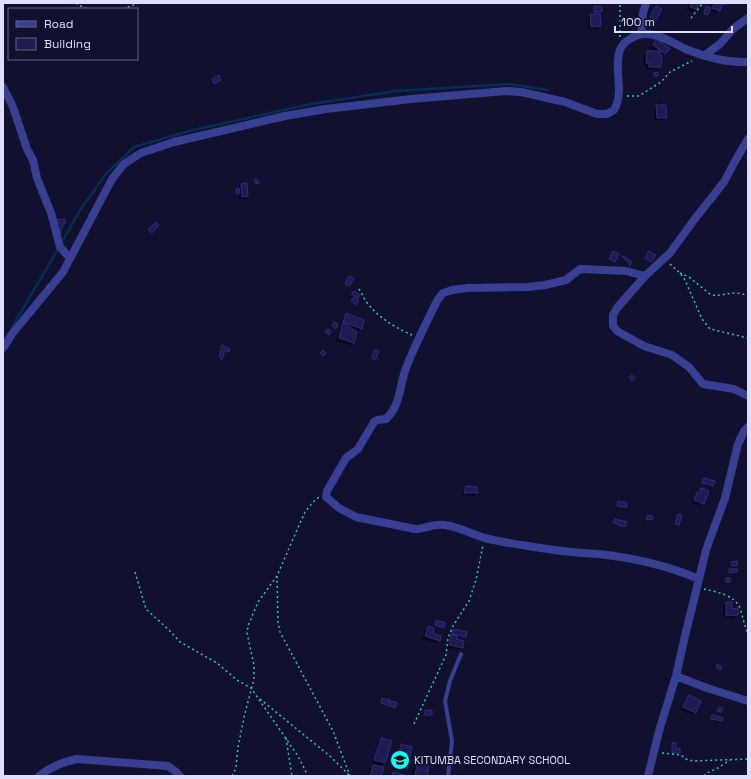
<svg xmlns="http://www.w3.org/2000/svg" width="751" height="779" font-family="'Space Grotesk',sans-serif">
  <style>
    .shadow { fill: #0007 }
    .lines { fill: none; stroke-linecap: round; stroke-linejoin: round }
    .stream { stroke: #062c52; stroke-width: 2.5 }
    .building { fill: #1e1a52; stroke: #302a80 }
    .path { stroke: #26cbac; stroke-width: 1.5; stroke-dasharray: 2 3; stroke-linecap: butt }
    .service { stroke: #373f92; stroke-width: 4 }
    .minor { stroke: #373f92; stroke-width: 8 }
    .labels { text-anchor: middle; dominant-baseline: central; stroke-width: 3.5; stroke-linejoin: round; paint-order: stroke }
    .poi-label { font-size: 11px; fill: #dedfff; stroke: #11102f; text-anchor: start }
  </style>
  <rect width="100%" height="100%" fill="#11102f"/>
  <!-- shadow -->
  <path class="shadow" d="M687,3H698L696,9L693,12L688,10L686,12H684L685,10L688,9L689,6L686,5Z
    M708,3H725L716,13L709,11L706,16L704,15L705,8L707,7L711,9L712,7L708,5Z
    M656,7L661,10L652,23L648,20Z
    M591,15L600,26L597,29L589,30L588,18Z
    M657,41L668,49L662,57L660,67L657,69L646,70V65H643L644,55L647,52H656L650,48Z
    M661,100H663L662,103H660Z
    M657,106L666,117L663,120H654V109Z
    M241,185L247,196L244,199H240L239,194H236V191L239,190L238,187Z
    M622,258L631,261L628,267Z
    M354,292L358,297L355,300L358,302L354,305L351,302L355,298L351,295Z
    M346,314L361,328L358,331L353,329V343L350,345L336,341L343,317Z
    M222,346L228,351L227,353L223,351L220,360H218Z
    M704,479L712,485L711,487L702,484Z
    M466,487L476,488L477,493L474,496L462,495L463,490Z
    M701,489L703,503L700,506L692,503L694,496Z
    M618,504L625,508L624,509L617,507Z
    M615,520L624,526L623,527L613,524Z
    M726,603L737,615L734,618L724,619L723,606Z
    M436,621L443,627L442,628L434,626Z
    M428,627L432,634L439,640L436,643L422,639L425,630Z
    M454,630L465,636L464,637L456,636L455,640L462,648L459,650L447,648L448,639L452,636Z
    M689,696L695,712L692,715L681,710L686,699Z
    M382,700L387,705L386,706L380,704Z
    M711,717L721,721L720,722L711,720Z
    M381,739L390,742L384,763L381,766L372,763L378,742Z
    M672,744L675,750L679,753L678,754H671V745Z
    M402,746L411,748L405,769V768L394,765L399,748Z
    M418,765L426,776H412L413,769Z
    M373,766L380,776H368L370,769Z
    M394,767L405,770L403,772L393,769Z"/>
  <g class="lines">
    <!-- stream -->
    <path class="stream" d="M61,244L80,210L106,174L134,147L189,131L311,104L396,91L508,84L548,90
      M11,329L58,249"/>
  </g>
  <!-- building -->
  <path class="building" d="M691,3H699L697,9L690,7Z
    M712,3H726L725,5L722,4L720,11L712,8L714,4Z
    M594,6L602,7V12H594Z
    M656,6L662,9L656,20L650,17Z
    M706,6L711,8L708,15L704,14Z
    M590,14H600L601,26L591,27Z
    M657,39L670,49L665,54L653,45Z
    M647,51H660V55H662L661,67H649V63H646Z
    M658,72V76H654V73Z
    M219,75L221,80L214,84L212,79Z
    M656,105H666L667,118H657Z
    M257,179L259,183L256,184L254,180Z
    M247,183L248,196L242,197L241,184Z
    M239,188L240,193L237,194L236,189Z
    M65,219V224H63V227H61V235H56L55,220Z
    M156,222L159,225L152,233L148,230Z
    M613,251L619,254L615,262L609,259Z
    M649,251L656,255L651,262L645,258Z
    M622,256L632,261L630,266Z
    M349,276L354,278L350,286L345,284Z
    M354,291L360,295L358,298L351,294Z
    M354,297L359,301L356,305L351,301Z
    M346,313L364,320L362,329L343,322Z
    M334,322L338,324L336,329L332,326Z
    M343,322L357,332L354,343L339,338Z
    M328,329L331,331L329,335L325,332Z
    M222,345L230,349L229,352L225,350L222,360L219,358Z
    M323,350L326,353L323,356L320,353Z
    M374,350L379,351L375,360L372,358Z
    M632,375L635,378L632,381L629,377Z
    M703,478L715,481L713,486L702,483Z
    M466,486L477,487L478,493H464Z
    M701,488L709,491L704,504L694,500L697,492L699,493Z
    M618,501L627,503L626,508L617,506Z
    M678,514L682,515L679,525L675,524Z
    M652,515L653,519L647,520V516Z
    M615,519L627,522L625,527L613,523Z
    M737,561L738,565L732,566L731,562Z
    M729,569H737V572L729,573Z
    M726,578H730V582H726Z
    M726,602H732V609L738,608V615L726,616Z
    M436,620L445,623L444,628L435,625Z
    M428,626L434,628L433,633L441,636L440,641L425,636Z
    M453,629L467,632L466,637L452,634Z
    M451,635L457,636L456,639L464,641L463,648L449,645Z
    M717,664L722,667L720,670L716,667Z
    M689,695L701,701L696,713L683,707Z
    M382,698L390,700L388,706L381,703Z
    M391,701L397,703L395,708L390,706Z
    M718,708H723L721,712L717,711Z
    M425,710H432V715H425Z
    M712,715L723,718L722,721L711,719Z
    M381,738L392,741L385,763L374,760Z
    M672,743H676V749L680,748V753H672Z
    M401,744L412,747L407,769L396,767Z
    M417,764L429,766L427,776H415Z
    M373,765L384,767L381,776H370Z
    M393,772L405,775L404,776H392Z"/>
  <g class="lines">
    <!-- path -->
    <path class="path" d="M76,3L84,8L92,9
      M123,9L139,3
      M691,18L703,3
      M620,37V3
      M627,96H638L642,94L661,82L670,72L692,61
      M670,264L680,273L685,280L702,319L710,329L748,338
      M680,273L689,277L711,295C725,297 732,289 748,296
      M359,289C361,292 363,296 365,300C377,317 394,327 412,335
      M135,572L146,609L169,630L180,642L217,663L237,680L251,688L298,756L308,776
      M277,576L278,622L280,632L333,731L350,776
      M704,589C716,592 735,595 740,608C743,617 744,625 748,633
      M260,699L331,757L350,776
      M414,724L446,655L448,638L453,626L469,601L476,580L483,545
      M286,738L292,776
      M662,753L681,755L686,759L693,761L748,759
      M232,776L236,768L238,747L245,713L254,679V665L247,633L248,626L258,602L277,576L300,523L305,512L313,502L319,497
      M704,776L707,773L718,768L730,760"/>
    <!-- service -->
    <path class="service" d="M448,776L452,741L445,701L450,681L461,654"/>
    <!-- minor -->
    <path class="minor" d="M641,34L643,13L646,3
      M705,55L720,44L733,29L748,18
      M3,87L13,107L27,149L33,160L37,178L51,213L60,247L70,258
      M748,139L734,163L724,182L694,220L670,253L645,276L617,308L613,315V326L617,331L644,346L672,355L689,367L703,384L734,389L748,396
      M645,276L626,271L580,269L566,280L545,285L528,287L468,288L452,290L443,293L437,301C426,323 415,345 406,368C399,386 401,405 386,419L377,420L374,422L358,449L346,458L327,491L326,497L339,508L356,517L415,529C425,529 434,523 445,525C459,527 472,534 485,538C505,543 527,546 548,549C565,552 582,553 599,554C635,558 666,565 699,579
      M3,348L12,334L63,272L112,179L124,164L141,153L174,142L285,116L326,109L411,99L506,91L521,92L565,102L597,114H607L614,110C625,92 613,69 620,50C622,45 626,41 630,39C650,26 670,42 688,50C706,57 729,63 748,62
      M676,676L707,688L748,701
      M39,776C50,767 63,762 77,759L168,766L176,772L180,776
      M648,776L659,731L676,676L685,636L706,550L725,498L738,444L744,431L748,427"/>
  </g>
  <!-- icons -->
  <defs>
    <symbol id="school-disc" viewBox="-11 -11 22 22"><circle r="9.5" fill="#0afff8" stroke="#11102f"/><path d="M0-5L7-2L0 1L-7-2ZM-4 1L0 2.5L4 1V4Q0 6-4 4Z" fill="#111"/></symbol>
  </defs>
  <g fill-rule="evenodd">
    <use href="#school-disc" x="389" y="749" width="22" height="22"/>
  </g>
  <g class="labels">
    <!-- poi labels -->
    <g class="poi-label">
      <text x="414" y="760">KITUMBA SECONDARY SCHOOL</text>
    </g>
  </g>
  <!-- border -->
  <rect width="751" height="779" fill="none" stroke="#dedfff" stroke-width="8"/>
  <!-- legend -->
  <rect x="8" y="8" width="130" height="52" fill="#11102f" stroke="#636382"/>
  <rect x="16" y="21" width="20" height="6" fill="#373f92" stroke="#636382"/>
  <text x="44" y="28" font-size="12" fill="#dedfff">Road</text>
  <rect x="16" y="38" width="20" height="12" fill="#1e1a52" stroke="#636382"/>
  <text x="44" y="48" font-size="12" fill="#dedfff">Building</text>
  <!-- scale -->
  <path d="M615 26v6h117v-6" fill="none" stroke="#dedfff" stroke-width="2"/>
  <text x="621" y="26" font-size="12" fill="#dedfff" stroke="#11102f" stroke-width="3" paint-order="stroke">100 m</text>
</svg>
